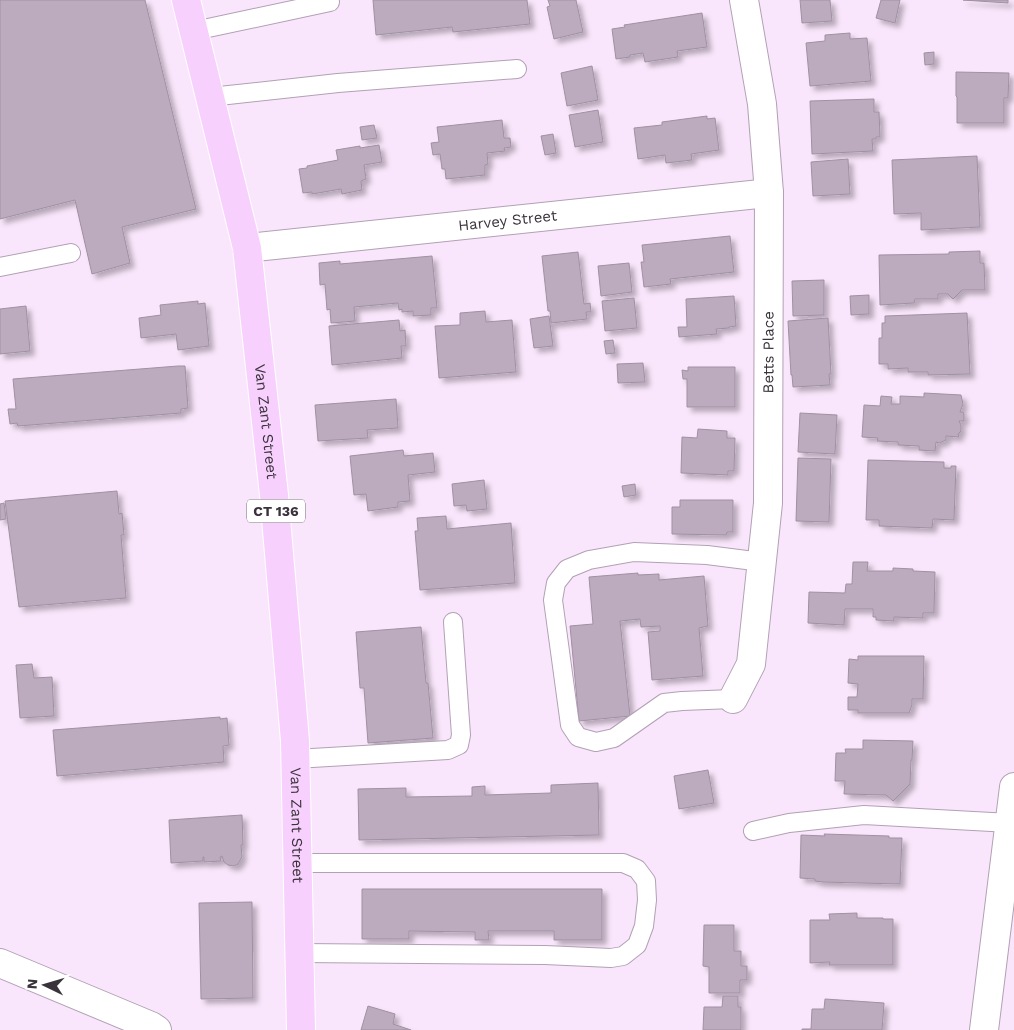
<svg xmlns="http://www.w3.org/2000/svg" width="1014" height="1030" font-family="'Work Sans',sans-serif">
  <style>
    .building { fill: #bcaabf; stroke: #a18fa3; filter: url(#shadow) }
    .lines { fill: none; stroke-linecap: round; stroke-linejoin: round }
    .service-casing { stroke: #b2a0b4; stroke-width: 20 }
    .minor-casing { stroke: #b2a0b4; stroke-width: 30 }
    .tertiary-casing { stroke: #b2a0b4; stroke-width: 30 }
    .primary-casing { stroke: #fff; stroke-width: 30 }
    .service { stroke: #fff; stroke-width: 18 }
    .minor { stroke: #fff; stroke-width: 28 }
    .tertiary { stroke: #fff; stroke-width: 28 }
    .primary { stroke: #f8d0fd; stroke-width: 28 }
    .labels { text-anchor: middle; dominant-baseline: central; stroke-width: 5; stroke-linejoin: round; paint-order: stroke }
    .shield { fill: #fff; stroke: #757076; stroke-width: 1 }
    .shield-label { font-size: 14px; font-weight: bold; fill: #3a333b }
    .street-label { font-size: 15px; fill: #3a333b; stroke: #fff }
  </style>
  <defs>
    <filter id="shadow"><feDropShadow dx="4.5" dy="4.5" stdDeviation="2.5" flood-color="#0004"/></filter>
  </defs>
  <rect width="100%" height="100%" fill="#fae6fc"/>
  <!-- building -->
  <path class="building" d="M0,0H145L196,209L122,227L130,263L92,274L75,200L0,219Z
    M373,0H527L530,24L453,32L452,27L376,35Z
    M548,0H576L583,32L554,39L547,7L550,6Z
    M800,0H830L832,21L802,23Z
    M881,0H900L895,23L876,18Z
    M963,0H1008V3Z
    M702,13L707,47L677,51L678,57L645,62L643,53L630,55V57L616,59L612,29L625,27L624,25Z
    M850,33V39L867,38L871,81L810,86L806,43L825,41V35Z
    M934,52V64L925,65L924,53Z
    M592,66L598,100L567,106L561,73Z
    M956,72L1009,73L1008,98H1004V123H957V97L956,96Z
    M874,99V112H879L880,137H876V139H872L873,151L812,154L810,101Z
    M598,110L603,142L575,147L569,115Z
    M707,116V119L715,118L719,150L691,154L692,160L666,163L665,155L638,159L634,128L662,125V122Z
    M502,120L504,138H510L511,147L504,148L505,151L487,153L488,164L485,165V175L446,179L445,169H442L440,154L433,155L431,143L439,142L437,127Z
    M374,125L377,138L362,140L360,127Z
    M553,134L556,153L545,155L541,136Z
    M379,145L382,162L364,165L366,179L361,181L362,190L342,194L341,189L312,194V192L303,193L299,169L307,168V166L338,160L336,150L360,146V148Z
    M977,156L980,227L921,230V213L894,214L892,160Z
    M848,159L850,194L813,196L811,162Z
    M730,236L734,272L670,279L671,284L644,287L641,262H644L642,245Z
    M980,251V263H984L985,290H962L953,299L948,294H938V299H915L914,303L880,305L879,255L949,254V252Z
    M578,252L584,304L590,303L591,312H586L587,319L551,323L550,311H548L542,256Z
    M432,256L437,308H431V315L413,316V311L402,312V309L399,310L398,303L354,307L355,321L331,323L330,309L327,310L325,284L320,285L319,263L340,261V264Z
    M629,263L632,292L601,296L598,266Z
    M824,280V315L793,316L792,281Z
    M869,295V314L851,315L850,296Z
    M734,296L736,326L729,327V328L716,329L717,334L679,337L678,327H687L686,299Z
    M634,298L637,328L605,331L602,301Z
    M198,301V304L205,303L209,346L178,350L176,334L141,338L139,318L161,315L160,305Z
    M26,306L30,351L0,354V309Z
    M485,311L486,322L512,320L516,372L439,378L435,326L460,325V313Z
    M967,313L970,374L928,375V372H908V368L888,369V364H879V338H882V323H885V316Z
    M549,316L553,346L534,348L530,319Z
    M828,318L831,374H829L830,385L793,387L792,375H791L788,321Z
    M399,320L400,331L405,330L406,346H401L402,358L332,365L329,326Z
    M613,340L615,353L606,354L604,341Z
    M643,363L645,382L618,383L617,364Z
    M178,366H185L188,408L181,409V413L18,426L17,423L10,424L8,409H16L13,379Z
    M688,367H735V407H687V379H683L682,370L688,371Z
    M924,393L961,395L963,404L960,412H963L964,414V420L963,421H959L961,425V431L958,434L959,437L946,436V440L939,443L936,442L935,451L919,450V446L898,445V442L877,441L878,438L862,437L864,405L880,406L881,396L892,397L891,404H900V396L924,397Z
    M396,399L398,428L367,430L368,438L318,441L315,405Z
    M800,413L837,415L835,454L798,452Z
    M698,429L727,431V438H735L734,471H728V475L681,473L682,437L697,438Z
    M403,450L404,456L433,453L435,472L408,475L410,501L398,502V507L368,511L366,494L354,495L350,456Z
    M798,458L831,459L829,522L796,521Z
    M868,460L944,462V468H951V466H956L954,520L933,519L932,528L879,526V520H866Z
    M484,480L487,509L467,511L466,505L454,506L452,484Z
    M635,484L636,495L624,497L622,486Z
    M117,491L119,514L122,513L124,535H121L126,598L19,607L5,501Z
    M680,500H733V532H727L726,535L672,534V507H680Z
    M4,503L6,519L0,520V504Z
    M446,516L447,529L511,523L515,583L420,590L415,531H418L417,518Z
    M853,562H868L867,571H893V568L913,569V571L935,572L934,613H923V618L894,617V621L876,620V617H873V609H845L844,625L808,623L809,592L845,593L846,584H852Z
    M638,573V575L659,574V580L704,576L708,626L699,628L703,676L652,680L648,632L660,631V626L641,627L640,619L620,621L630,716L579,721L570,626L593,624L589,577Z
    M421,627L426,683H428L433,738L368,743L364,688H360L356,632Z
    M858,656H924L923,699H912V705L909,713H858V710H848V697H857L858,684L848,683L849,659L858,660Z
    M32,664L34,678L52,677L54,716L20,718L16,665Z
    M220,717V719L227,718L229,745L223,746L224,762L57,776L53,730Z
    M863,740L913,741L912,760H911L910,784L893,801L886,795L844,794L845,781H835L836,753H846L845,749H863Z
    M708,770L714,803L679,809L674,776Z
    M598,783L599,835L359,840L358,789L406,788V797L472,796V787L485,786V795L551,793V785Z
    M242,815L243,843V845H241L242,857L238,864L234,866L228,865L224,862L222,856L220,857L221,861L204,862V857H203V861L171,863L169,820Z
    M824,834L889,836V838H902L900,884L823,882L815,881V879L800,878L801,835L825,836Z
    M362,889H602V940H554V931H488L489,940H475V932L409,931V939H362Z
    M252,902L253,998L201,999L199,903Z
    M857,913V918H883V919H893V965H829L830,962L810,963V920H830L829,914Z
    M704,925H734V951H741V966H747V980H740V993H709V967L703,966Z
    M723,996H738V1007H741V1030H703L704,1007H722Z
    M825,999L884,1003L882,1030H802V1029H811L812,1009H824Z
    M368,1006L395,1014L393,1024L411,1030H361Z"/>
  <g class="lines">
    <defs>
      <path id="service" d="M194,31L330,2
        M210,97L338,83L517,69
        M0,267L71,253
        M733,699L682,701L664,703L614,738L596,742L578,737L570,725L553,600L556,583L567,569L589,560L634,552L707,555L762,562
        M295,759L448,750L459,745L461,735L453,622
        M753,831L789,823L864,815L1010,823
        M297,863H623L637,869L646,881L647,900L644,926L637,945L623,956L611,958L545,955L299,953"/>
      <g id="minor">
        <path id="s1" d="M247,248L769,193"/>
        <path id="s2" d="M733,699L751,664L768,503L769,193L762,104L744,0"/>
        <path d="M0,963L151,1026L157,1030"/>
      </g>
      <path id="tertiary" d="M984,1030L1014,787"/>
      <g id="primary">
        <path id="s3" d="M186,0L247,248L274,495L295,741L301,1030"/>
      </g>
    </defs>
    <!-- service casing -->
    <use href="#service" class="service-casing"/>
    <!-- minor casing -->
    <use href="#minor" class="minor-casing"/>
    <!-- tertiary casing -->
    <use href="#tertiary" class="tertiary-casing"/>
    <!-- primary casing -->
    <use href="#primary" class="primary-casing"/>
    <!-- service -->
    <use href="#service" class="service"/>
    <!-- minor -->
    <use href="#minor" class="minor"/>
    <!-- tertiary -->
    <use href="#tertiary" class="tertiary"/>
    <!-- primary -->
    <use href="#primary" class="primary"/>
  </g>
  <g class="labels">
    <!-- shield labels -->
    <rect class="shield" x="247" y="499.5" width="58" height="23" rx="4"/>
    <g class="shield-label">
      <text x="276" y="511">CT 136</text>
    </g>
    <!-- street labels -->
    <g class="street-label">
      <text stroke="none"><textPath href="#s1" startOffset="262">Harvey Street</textPath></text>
      <text stroke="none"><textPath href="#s2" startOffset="352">Betts Place</textPath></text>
      <text stroke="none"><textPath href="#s3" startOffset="430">Van Zant Street</textPath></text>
      <text stroke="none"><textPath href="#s3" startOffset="835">Van Zant Street</textPath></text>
    </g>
  </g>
  <!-- north arrow -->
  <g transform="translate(45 985) rotate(275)" stroke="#ffffff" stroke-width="4" paint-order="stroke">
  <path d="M0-4L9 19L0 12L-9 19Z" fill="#3a333b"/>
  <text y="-8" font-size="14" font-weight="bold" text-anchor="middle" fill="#3a333b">N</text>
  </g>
</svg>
